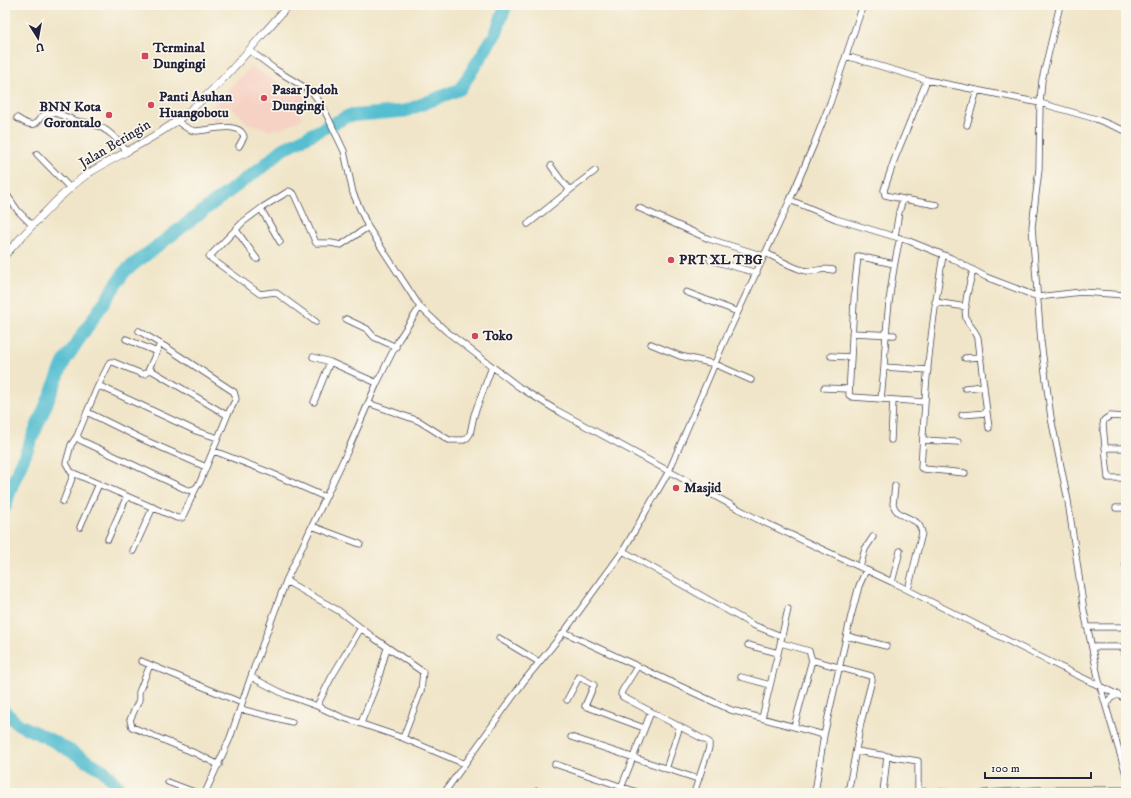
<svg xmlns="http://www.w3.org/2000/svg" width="1131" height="798" font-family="'IM FELL DW Pica',serif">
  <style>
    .built { fill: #f6d2c4 }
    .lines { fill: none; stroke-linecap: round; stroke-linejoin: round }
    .river { stroke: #54bed0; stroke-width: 13 }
    .minor-casing { stroke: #413f50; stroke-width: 7 }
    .tertiary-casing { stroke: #413f50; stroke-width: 8 }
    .minor { stroke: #fff; stroke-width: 5.5 }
    .tertiary { stroke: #fff; stroke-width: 7 }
    .poi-dot { fill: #d1495b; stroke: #fbf7ec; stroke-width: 1.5 }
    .labels { text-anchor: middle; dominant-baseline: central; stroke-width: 3.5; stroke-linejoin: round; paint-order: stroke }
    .poi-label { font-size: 14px; font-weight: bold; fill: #22223b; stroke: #fbf7ec; text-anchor: start }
    .street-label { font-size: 14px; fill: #22223b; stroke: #fbf7ec }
  </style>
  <rect width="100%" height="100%" fill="#fbf7ec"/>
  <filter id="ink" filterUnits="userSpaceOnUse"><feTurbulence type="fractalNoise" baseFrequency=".025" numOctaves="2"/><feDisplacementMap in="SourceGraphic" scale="8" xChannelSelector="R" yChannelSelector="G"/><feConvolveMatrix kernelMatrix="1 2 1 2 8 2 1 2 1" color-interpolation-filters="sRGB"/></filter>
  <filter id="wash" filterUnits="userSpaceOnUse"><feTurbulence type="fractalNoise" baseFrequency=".012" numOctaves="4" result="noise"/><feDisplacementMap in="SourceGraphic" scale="16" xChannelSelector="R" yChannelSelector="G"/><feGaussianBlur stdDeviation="0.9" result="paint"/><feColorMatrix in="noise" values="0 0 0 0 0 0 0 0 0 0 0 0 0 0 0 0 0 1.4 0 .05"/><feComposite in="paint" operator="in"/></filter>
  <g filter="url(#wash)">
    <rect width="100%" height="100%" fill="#f0e5c8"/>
    <!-- built -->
    <path class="built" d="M250,67L307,97L308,104L300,112L302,119L279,130L275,128L270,131L262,127L249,124L233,109L229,107L217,122L207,113Z"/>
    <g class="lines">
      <!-- river -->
      <path class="river" d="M5,507L11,488L64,362L125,271L216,201L262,167L283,149L348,116L405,111L460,89L496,33L506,5
        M5,712L18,724L55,742L103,770L124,793"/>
    </g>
  </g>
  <g filter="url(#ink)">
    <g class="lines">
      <defs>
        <path id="minor" d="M1060,5L1042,80L1040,103L1039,169L1032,227L1041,342L1051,418L1068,501L1084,611L1100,686L1126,774
          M249,50L276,70L312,92L322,105L344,151L353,193L368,227L420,307L446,331L519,387L556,410L757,519L892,582L1036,655L1126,699
          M846,56L927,80L1040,103L1096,119L1126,131
          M17,118C43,135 33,114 51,113C59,112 67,118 74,120C80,122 86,122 92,124C108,128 118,140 127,152
          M177,121C182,125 189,131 196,131C208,131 240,120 244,137L239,146
          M967,125L977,90
          M37,154L70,188
          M570,190L595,171
          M5,192L18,211L32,225
          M903,199L885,195L884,190L895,158L927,80
          M790,200L836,219L909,241L951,258L986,277L1038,297L1081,292L1126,295
          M639,208L709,239L764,256
          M261,209L280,242
          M528,224L570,190L561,180L551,166
          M236,230L257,259
          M895,236L899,212L903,199L937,205
          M766,253C776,258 796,270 807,271C817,272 822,267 833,270
          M710,260L757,273
          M686,292L738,312
          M935,302L966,307
          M346,319L367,329L374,337L396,347
          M316,322L275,292L260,294L209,257L243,222L263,207L289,191L294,194L316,243H331L341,245L368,227
          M852,333L894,335
          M126,339L157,352
          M651,344L680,356L715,364L751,380
          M831,356L851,357
          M313,357L330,362L377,383
          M965,358L981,357
          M884,367C886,324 890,280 900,238
          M928,370L884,367L881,399L925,402C928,353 935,304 943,255
          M148,371L160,344
          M97,388L110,362H113L142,374H145L148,371L151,370L225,414H228L236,399L234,392L169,349L139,331
          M824,388L849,389
          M965,388L984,386
          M881,399L852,397L849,395L855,283L858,256L894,264
          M314,402L330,362
          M925,402L921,468L924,469L965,473
          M368,403L419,421L449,440H464L467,438L470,434L474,415L492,367
          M87,412L142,439L206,467
          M987,413L989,428
          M962,415L987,413L978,338C975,329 968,325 966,318C963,303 970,284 973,270
          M1126,417L1110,416L1104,420L1103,425L1108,478H1126
          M77,436L71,445L66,463L71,472L177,518H182L196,488
          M218,438L196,431L102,387L97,388L77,436L80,440L187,490H191L196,488L200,482L228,414
          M891,440L893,400
          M923,440L958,442
          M1105,448H1126
          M214,451L271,473L325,497
          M895,486L893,504C894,507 896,511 898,512C908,521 919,517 922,533L908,590
          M63,502L74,473
          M1116,508H1126
          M312,526L360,544
          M80,527L99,484
          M108,539L127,496
          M1126,540H1124L1126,566
          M133,551L153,507
          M623,551L753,625L781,636
          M860,567L865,549L873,537
          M286,581L339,611L374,638L423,672L421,691L403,738
          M892,582L900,551
          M1087,627H1120
          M564,632L731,710L824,735L851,616L859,586L866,570
          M847,636L886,646
          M499,638L539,662
          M781,643L809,651L812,660L794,727
          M748,645L778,653
          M1092,647H1125V655H1126
          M812,660L871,676L872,680L861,722L848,793
          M141,661L242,703
          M150,665L139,692V700L130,720L132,727L197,754L219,765
          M637,667L622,691L621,694L623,697L709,742V748L694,793
          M251,677L286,695L317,706L331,678L361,628
          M741,677L770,685
          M567,700L579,677L594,685L585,706L644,728
          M317,706L341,717L403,738L465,764
          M1107,707C1108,699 1111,697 1118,695
          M240,709L292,722
          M762,718L778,653L788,609
          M361,723L377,683L387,648
          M571,737L698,779
          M856,751L918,761V793
          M555,764L640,793
          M666,769L680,726
          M168,782L197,793
          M537,791L542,793
          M918,791L960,793
          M205,793L230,738L256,662L286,581L348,450L377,383L399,339L420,307
          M444,793L524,681L564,632L623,551L669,471L724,342L790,200L814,144L830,103L863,5
          M619,793L651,712
          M815,793L824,735
          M883,793L887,756
          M984,793L1036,790H1126"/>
        <path id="tertiary" d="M5,255C22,236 39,218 57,200C67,191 77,181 89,173C118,155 150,141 178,120C220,88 253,44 289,5"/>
      </defs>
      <!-- minor casing -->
      <use href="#minor" class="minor-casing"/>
      <!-- tertiary casing -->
      <use href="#tertiary" class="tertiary-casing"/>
      <!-- minor -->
      <use href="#minor" class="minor"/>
      <!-- tertiary -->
      <use href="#tertiary" class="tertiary"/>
    </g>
  </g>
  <!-- markers -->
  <g class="poi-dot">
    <rect x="141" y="52" width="8" height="8" rx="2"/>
    <circle cx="264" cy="98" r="4"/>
    <circle cx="151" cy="105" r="4"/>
    <circle cx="109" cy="115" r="4"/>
    <circle cx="671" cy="260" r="4"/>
    <circle cx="475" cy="336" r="4"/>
    <circle cx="676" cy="488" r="4"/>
  </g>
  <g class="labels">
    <!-- poi labels -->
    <g class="poi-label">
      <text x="153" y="48">Terminal<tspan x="153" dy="16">Dungingi</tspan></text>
      <text x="272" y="90">Pasar Jodoh<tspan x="272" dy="16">Dungingi</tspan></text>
      <text x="159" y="97">Panti Asuhan<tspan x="159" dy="16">Huangobotu</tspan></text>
      <text x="101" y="107" text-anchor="end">BNN Kota<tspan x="101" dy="16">Gorontalo</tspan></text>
      <text x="679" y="260">PRT XL TBG</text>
      <text x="483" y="336">Toko</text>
      <text x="684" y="488">Masjid</text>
    </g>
    <!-- street labels -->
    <g class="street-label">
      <text transform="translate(115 144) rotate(-31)">Jalan Beringin</text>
    </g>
  </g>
  <!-- margin -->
  <rect width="1131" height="798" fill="none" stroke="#fbf7ec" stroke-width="20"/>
  <!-- north arrow -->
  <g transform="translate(38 38) rotate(169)" stroke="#fbf7ec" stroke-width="3" paint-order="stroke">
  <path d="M0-3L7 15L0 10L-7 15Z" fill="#22223b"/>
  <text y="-6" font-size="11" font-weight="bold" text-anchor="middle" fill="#22223b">U</text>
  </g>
  <!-- scale -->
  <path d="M985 772v6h106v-6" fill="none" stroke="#22223b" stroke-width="2"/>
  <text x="991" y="772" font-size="12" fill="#22223b" stroke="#fbf7ec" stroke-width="3" paint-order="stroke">100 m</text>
</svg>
